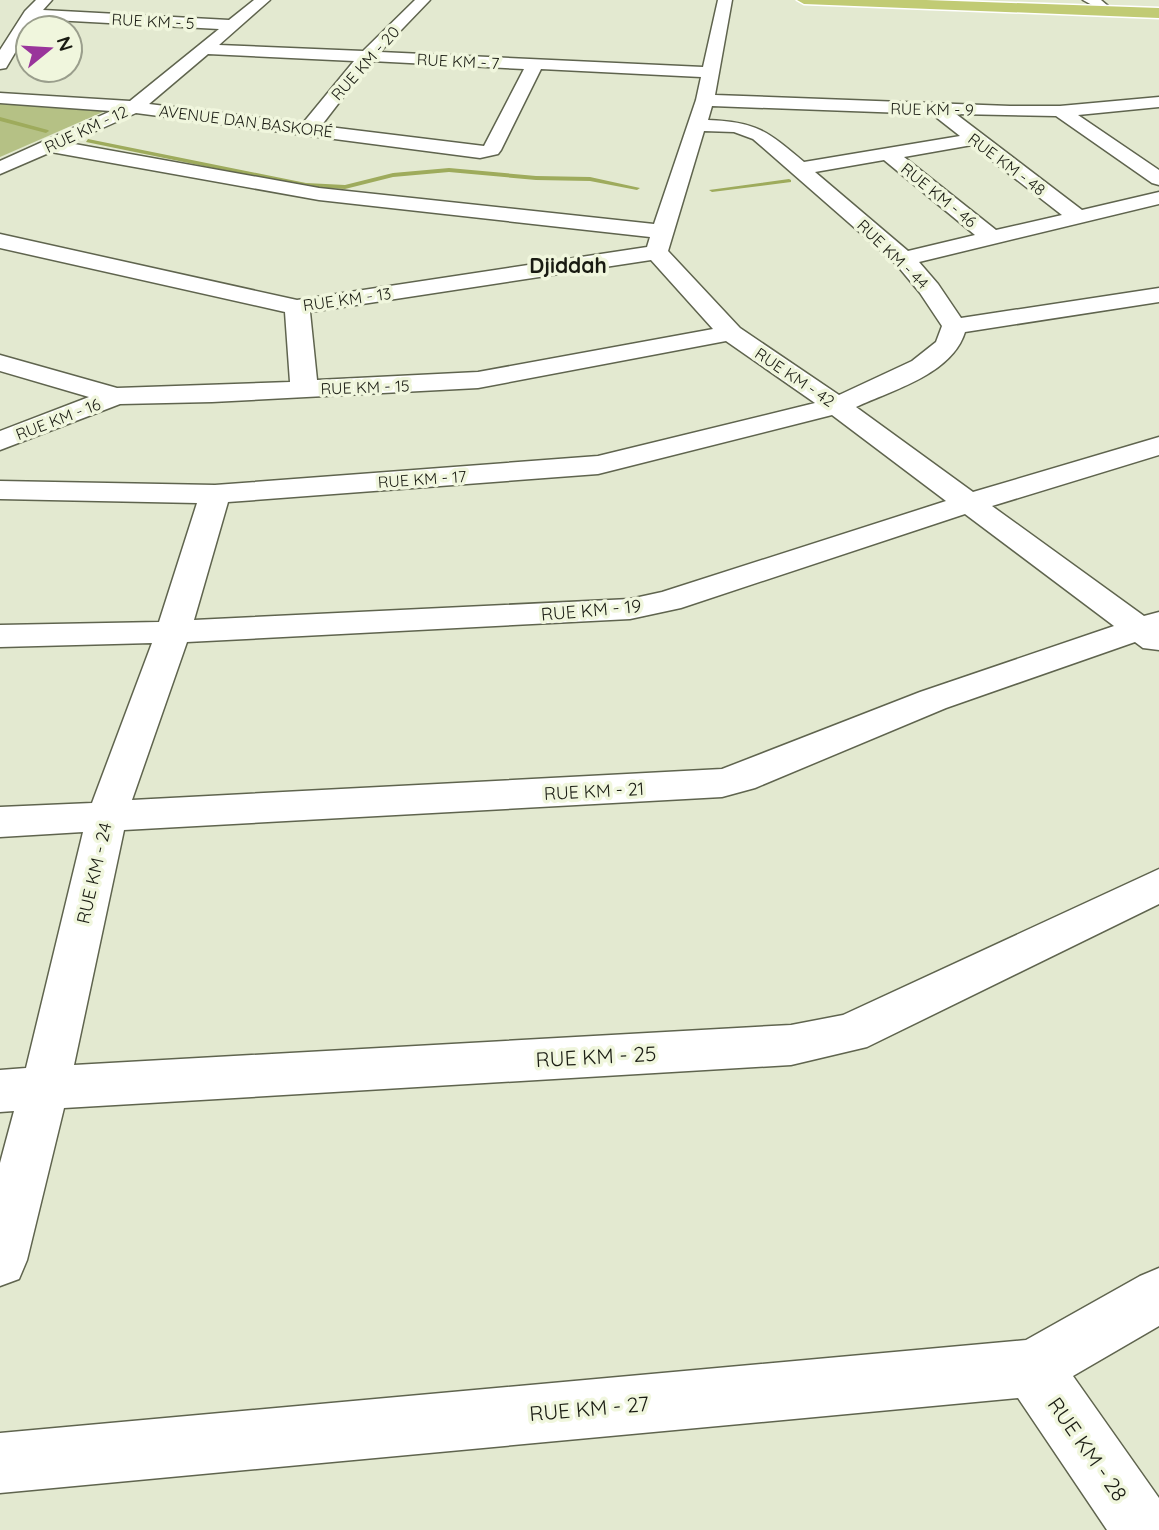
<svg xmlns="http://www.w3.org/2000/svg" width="1159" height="1530" font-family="Quicksand,sans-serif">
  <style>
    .green { fill: #b5c185 }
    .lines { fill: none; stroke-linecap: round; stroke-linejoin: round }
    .stream { fill: #9eab5c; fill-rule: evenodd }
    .minor-casing { stroke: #5f644e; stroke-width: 3 }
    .primary-casing { stroke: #fff; stroke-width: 3 }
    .minor { fill: #fff; fill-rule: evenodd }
    .primary { fill: #c1cb74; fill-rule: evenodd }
    .labels { text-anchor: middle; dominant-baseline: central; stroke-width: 7; stroke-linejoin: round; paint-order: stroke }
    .far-street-label { font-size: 16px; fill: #191b12; stroke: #f0f6dd }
    .street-label { font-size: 18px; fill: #191b12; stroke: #f0f6dd }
    .far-district-label { font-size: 21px; font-weight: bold; fill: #191b12; stroke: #f0f6dd }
    .near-street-label { font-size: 21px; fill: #191b12; stroke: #f0f6dd }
  </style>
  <rect width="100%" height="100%" fill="#e3e9d0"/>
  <!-- green -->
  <path class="green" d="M0,99L112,108L0,157Z"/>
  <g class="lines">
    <!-- stream -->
    <path class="stream" d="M0,117L48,130L49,131L46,133L0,121Z
      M88,139L306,183L345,185L393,173L449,168L536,176L590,177L640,188L637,190L590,181L536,180L449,172L393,177L345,189L306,187L86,142Z
      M789,179L791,180V182L712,192L709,190Z"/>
    <defs>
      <path id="minor" d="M36,0H52L43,10L229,20L254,0H270L219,45L363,51L415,0H430L380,52L703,67L718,0H732L715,95L1010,106H1060L1159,97V107L1078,115L1159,170V185L1152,183L1056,116L956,114L1082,210L1159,192V204L919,262L938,284L961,318L1159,288V302L965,332C952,374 893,390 856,407L973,492L1159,437V455L992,506L1144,616L1159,612V650L1143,648L1135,642L946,708L755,788L722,797L124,830L74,1065L791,1025L843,1015L1159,869V904L867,1047L791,1065L64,1108L27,1260L19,1279L0,1286V1163L14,1111L0,1112V1070L26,1068L83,832L0,837V807L92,803L152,643L0,647V625L159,622L197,503L0,499V481L215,485L598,456L815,403L726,341L478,388L212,402L120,404L0,450V431L89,397L0,371V355L117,388L290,382L285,312L0,248V234L297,300L647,247L650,237L319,200L51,152L0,174V161L111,111L0,103V93L130,101L219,29L35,19L6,68L0,69V50L25,11ZM208,54L354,61L303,123L149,104ZM371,61L524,69L484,146L321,126ZM541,69L701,77L696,100L654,224L319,188L69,143L136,113L480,158L498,154L501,150ZM712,106L932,114L960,136L804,162C767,131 757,122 708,120ZM704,131L734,132L753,139L896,264L920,293L942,326L936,342L912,361L839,395L740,328L668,251ZM972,145L1062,215L996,230L904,157ZM884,160L975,235L908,251L815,172ZM651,260L713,329L478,372L317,380L310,312ZM832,415L946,501L662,592L630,599L194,620L228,502L598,474ZM965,514L1114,626L920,692L722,769L132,800L187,642L630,619L681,608Z
        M1083,0H1101L1108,6L1101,10Z
        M1159,1268V1326L1073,1376L1159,1498V1530H1107L1018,1398L0,1493V1433L1026,1340L1140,1276Z"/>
      <path id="primary" d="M797,0H926L1159,8V18L804,4Z"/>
    </defs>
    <!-- minor casing -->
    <use href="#minor" class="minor-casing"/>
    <!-- primary casing -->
    <use href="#primary" class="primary-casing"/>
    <!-- minor -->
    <use href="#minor" class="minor"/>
    <!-- primary -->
    <use href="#primary" class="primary"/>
  </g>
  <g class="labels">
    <!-- far-street labels -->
    <g class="far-street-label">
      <text transform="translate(153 21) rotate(3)">RUE KM - 5</text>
      <text transform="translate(458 61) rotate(3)">RUE KM - 7</text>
      <text transform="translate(365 63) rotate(-48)">RUE KM - 20</text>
      <text transform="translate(932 109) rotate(1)">RUE KM - 9</text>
      <text transform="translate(246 121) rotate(7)">AVENUE DAN BASKORÉ</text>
      <text transform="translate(86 129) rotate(-25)">RUE KM - 12</text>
      <text transform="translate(1007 164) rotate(37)">RUE KM - 48</text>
      <text transform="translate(939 195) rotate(39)">RUE KM - 46</text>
      <text transform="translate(893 254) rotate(44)">RUE KM - 44</text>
      <text transform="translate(347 299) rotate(-8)">RUE KM - 13</text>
      <text transform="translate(795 377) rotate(34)">RUE KM - 42</text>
      <text transform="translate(365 387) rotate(-2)">RUE KM - 15</text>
      <text transform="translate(58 419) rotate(-21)">RUE KM - 16</text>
      <text transform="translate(422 479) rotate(-4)">RUE KM - 17</text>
    </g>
    <!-- street labels -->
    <g class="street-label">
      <text transform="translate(591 610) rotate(-5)">RUE KM - 19</text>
      <text transform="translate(594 791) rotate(-3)">RUE KM - 21</text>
      <text transform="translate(94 873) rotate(-77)">RUE KM - 24</text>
    </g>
    <!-- far-district labels -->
    <g class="far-district-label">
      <text x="568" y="265">Djiddah</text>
    </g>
    <!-- near-street labels -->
    <g class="near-street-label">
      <text transform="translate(596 1056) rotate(-3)">RUE KM - 25</text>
      <text transform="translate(589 1408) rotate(-5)">RUE KM - 27</text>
      <text transform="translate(1088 1449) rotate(55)">RUE KM - 28</text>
    </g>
  </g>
  <!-- north arrow -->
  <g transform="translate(49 49) rotate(72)"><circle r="33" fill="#f0f6dd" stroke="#9a9e8c" stroke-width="2"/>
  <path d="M0-5L12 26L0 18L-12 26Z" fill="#99359b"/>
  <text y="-10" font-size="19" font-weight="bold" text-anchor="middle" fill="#191b12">N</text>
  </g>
</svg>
